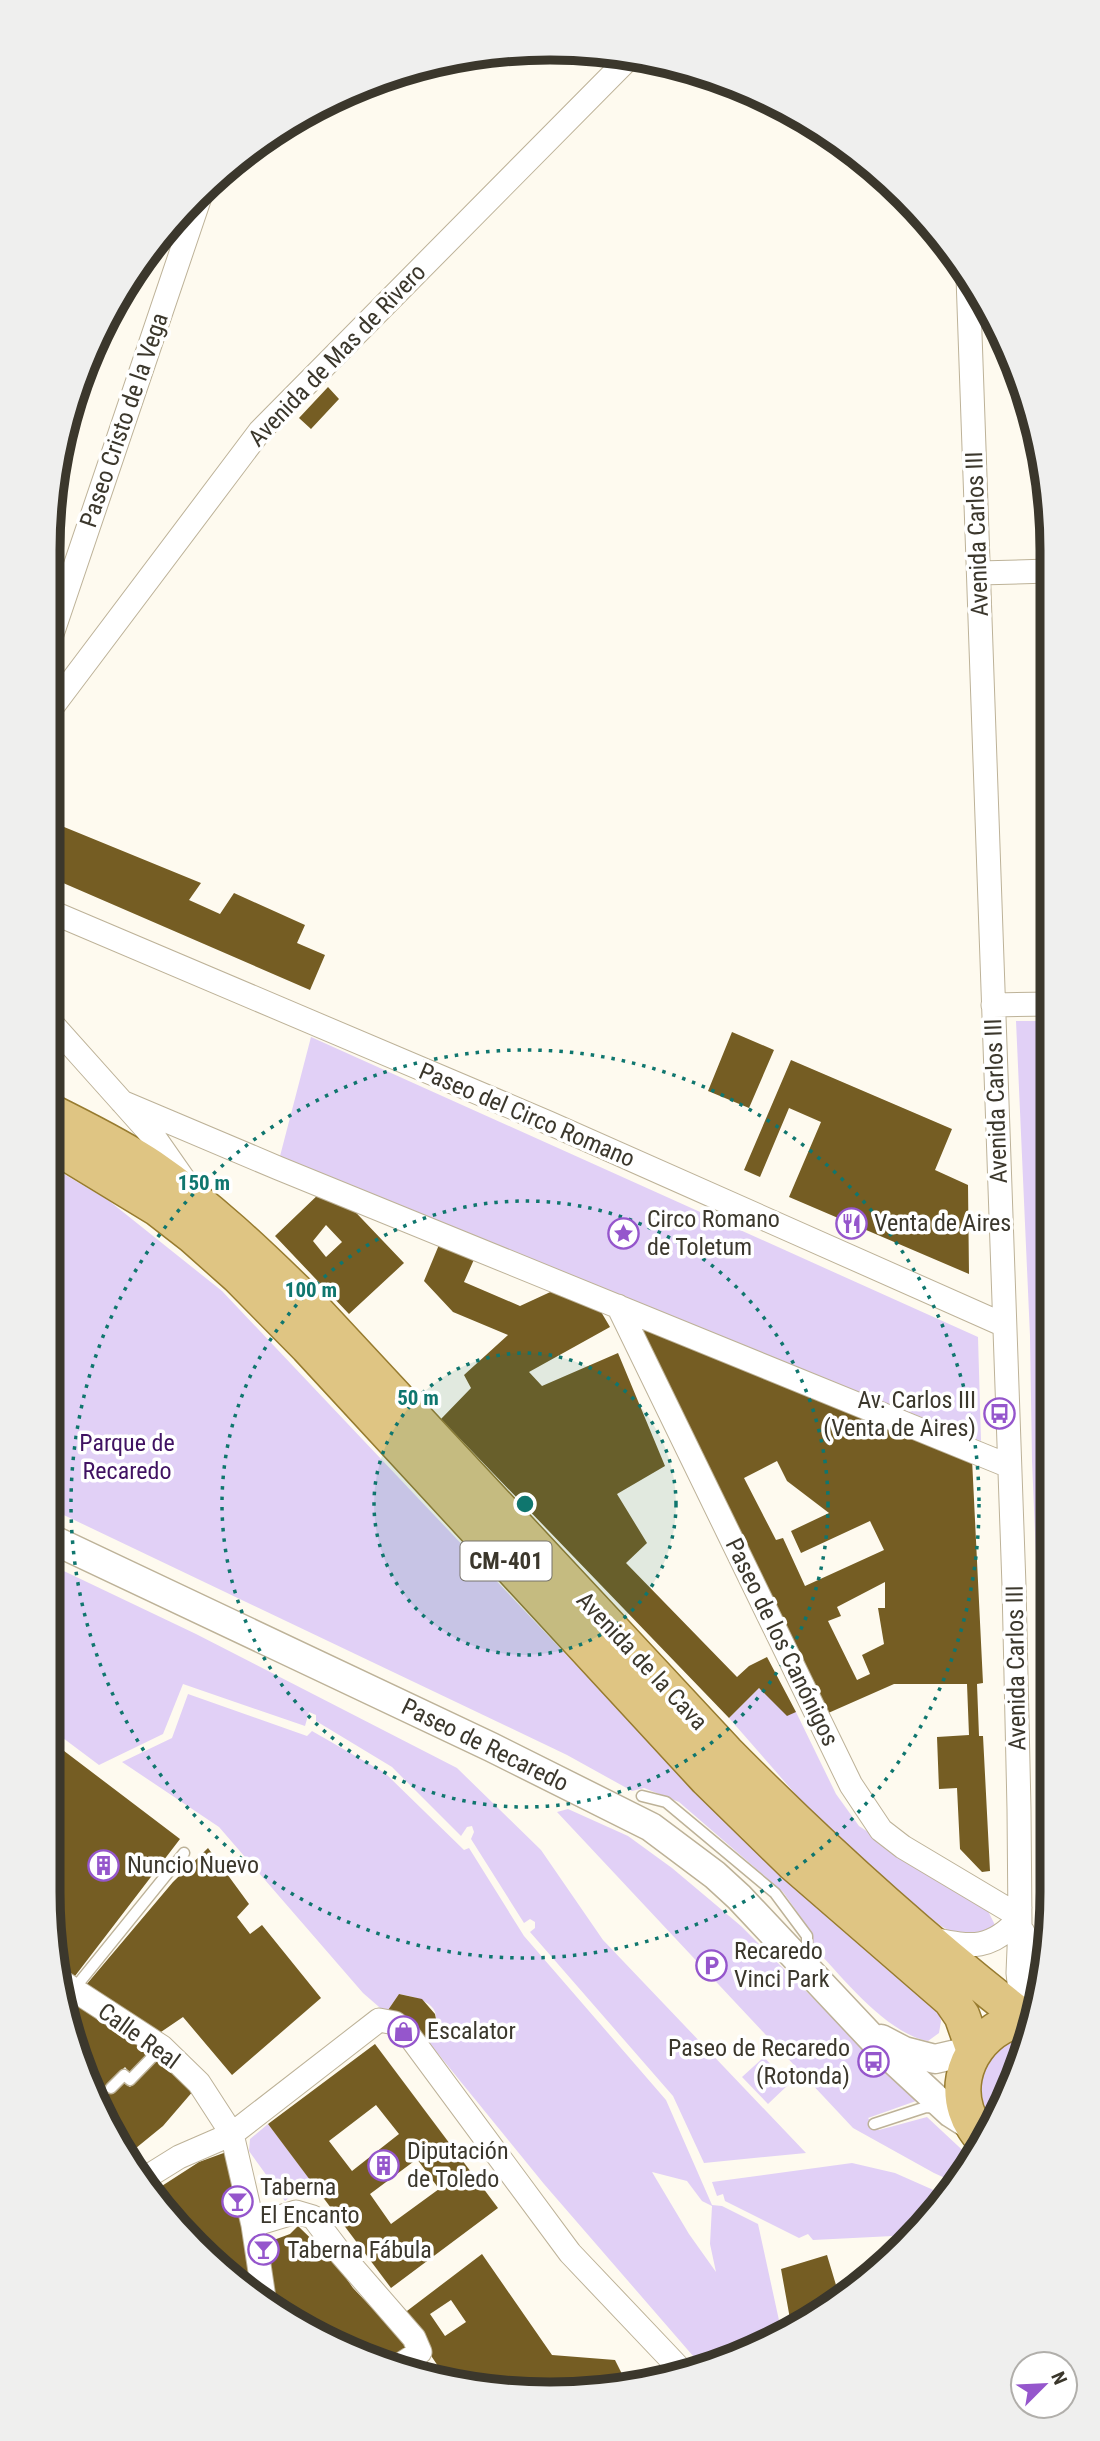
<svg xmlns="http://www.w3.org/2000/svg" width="1100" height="2441" font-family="'Roboto Condensed',sans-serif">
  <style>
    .green { fill: #e1d0f6; fill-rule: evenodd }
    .building { fill: #755d23; fill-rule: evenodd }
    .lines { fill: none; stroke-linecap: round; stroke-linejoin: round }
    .service-casing { stroke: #bdb298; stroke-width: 13 }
    .minor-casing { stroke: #bdb298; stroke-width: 25 }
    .tertiary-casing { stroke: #bdb298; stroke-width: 31 }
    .primary-casing { stroke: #977b2f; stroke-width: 38 }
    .service { stroke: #fff; stroke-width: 10 }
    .minor { stroke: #fff; stroke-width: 23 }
    .tertiary { stroke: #fff; stroke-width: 28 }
    .primary { stroke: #dfc583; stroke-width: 35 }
    .ring { fill: none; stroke: #0f766e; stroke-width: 3.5; stroke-dasharray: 3.5 7 }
    .labels { text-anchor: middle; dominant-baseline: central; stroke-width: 7; stroke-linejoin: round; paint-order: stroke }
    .shield { fill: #fff; stroke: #76736b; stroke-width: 2 }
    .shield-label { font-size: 23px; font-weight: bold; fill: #3b372c }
    .street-label { font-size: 24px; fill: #3b372c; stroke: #fff }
    .poi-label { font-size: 24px; fill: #3b372c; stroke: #fff; text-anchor: start }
    .park-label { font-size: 24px; fill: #401262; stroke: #fff }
    .rim { fill: none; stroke: #3b372c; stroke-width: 9 }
    .centre { fill: #0f766e; stroke: #fff; stroke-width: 3.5 }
    .ring-label { font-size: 21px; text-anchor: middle; font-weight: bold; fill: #0f766e; stroke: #fff; stroke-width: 7; stroke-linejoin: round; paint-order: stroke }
  </style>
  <rect width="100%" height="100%" fill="#fefaef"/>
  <!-- green -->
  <path class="green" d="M1016,1021H1050L1052,1705L1042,1700L1032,1461L1030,1336Z
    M311,1037L978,1337L981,1441L279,1160Z
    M47,1164L108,1200L222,1291L700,1796L829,1919L940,2015L941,2021L939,2033L928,2041C887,2034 841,1976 813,1946L812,1933L783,1892L679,1802L644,1788L632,1791L567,1755L47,1507Z
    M47,1563L196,1634L457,1768L541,1850L603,1940L806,2153L704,2163L673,2096L530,1932L535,1928V1922L530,1919L524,1923L471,1839L474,1832L472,1826L467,1827L461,1836L392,1767L316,1721V1715L309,1712L305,1726L183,1684L163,1734L99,1765L47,1726Z
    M759,1688L796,1712L836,1794L859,1826L988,1911L995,1925L990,1934L959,1936L941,1926L908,1900L812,1813L729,1718Z
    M188,1694L307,1736L312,1731L385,1773L464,1850L469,1848L524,1936L666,2100L712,2205L722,2206L758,2224L782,2334L700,2364L544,2184L426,2039C429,2033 436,2024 436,2017C436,2001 411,1996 399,1994L386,2013L363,1993L219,1827L122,1762L172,1738ZM652,2172L687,2181L702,2201L712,2206L710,2244L716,2272L689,2234Z
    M568,1809L628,1836L672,1868L741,1926L916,2101L868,2118L879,2130L927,2117L973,2160L956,2183L934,2173L853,2128L557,1812Z
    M1029,2034L1026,2053L993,2126C975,2105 975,2054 1002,2040C1009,2036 1021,2035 1029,2034Z
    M764,2057L789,2084L768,2104L742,2077Z
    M268,2124L311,2181L285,2201L249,2151L250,2139Z
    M852,2163L895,2173L947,2196L928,2222L913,2235L813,2240L808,2234L799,2238L725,2201L723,2194L717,2196L712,2182Z"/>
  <!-- building -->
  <path class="building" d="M328,387L339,399L311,429L299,418Z
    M1038,679H1049V764L1042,765Z
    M1045,812H1049L1050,894L1047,893Z
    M47,820L201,883L189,900L220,914L234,893L305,925L297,943L325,955L310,990L47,876Z
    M1045,926H1050V938H1046Z
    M732,1032L774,1050L749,1108L708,1091Z
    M791,1060L952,1129L935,1170L968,1185L969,1274L789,1197L821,1122L789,1108L760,1177L744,1170Z
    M322,1191L342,1198L404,1263L349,1314L275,1236ZM326,1225L342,1242L326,1257L313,1241Z
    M441,1240L476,1255L464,1282L520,1306L559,1288L597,1305L610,1327L529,1372L542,1386L618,1353L665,1466L617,1494L647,1543L626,1563L737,1677L749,1666L767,1657L796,1712L787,1716L759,1688L729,1718L441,1419L471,1388L464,1375L508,1335L453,1312L424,1281Z
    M639,1326L972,1459L983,1683L977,1684L979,1736H983L990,1871L982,1872L960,1849L957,1788L939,1789L937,1737L969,1735L967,1684H894L826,1714ZM777,1461L787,1481L829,1513L791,1531L801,1553L870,1521L884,1550L805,1586L783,1538L776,1540L744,1478ZM885,1582V1608H878L884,1644L862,1655L870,1674L857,1680L828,1621L841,1616L837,1607Z
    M47,1738L180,1839L75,1976L60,1965L47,1891Z
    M1047,1823L1053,1826L1051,1899H1050Z
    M208,1848L249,1904L237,1917L250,1934L262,1925L321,1998L232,2075L183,2017L158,2034L86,1985L173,1882Z
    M64,1992L153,2051L131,2074L125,2067L105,2087L111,2094L124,2083L130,2087L161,2054L194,2090L163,2126L125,2157L114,2142L74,2053Z
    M399,1994L422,1999L435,2014L436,2019L426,2039L409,2021L386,2013Z
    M375,2044L498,2208L391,2288L268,2124ZM376,2105L399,2134L352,2171L329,2141ZM417,2159L439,2189L391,2224L370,2194Z
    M229,2151L256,2277L240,2278L172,2222L151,2193L199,2162Z
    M298,2226L334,2261L353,2288L413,2351L395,2363L299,2327L271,2303L260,2245L290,2234Z
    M482,2254L552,2355L615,2360L628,2386L550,2394L452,2384L434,2377L442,2372L403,2314ZM451,2300L466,2322L445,2336L430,2314Z
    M827,2255L839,2295L801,2327L792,2330L781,2269Z"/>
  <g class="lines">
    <defs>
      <path id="service" d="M114,300H117L119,293
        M642,1796L666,1802L775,1893L807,1936V1963
        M74,1989L184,1853
        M111,2088L124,2075L130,2080L162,2047
        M874,2124L926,2107L938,2108"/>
      <path id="minor" d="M968,277L1014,1586L1019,1809L1020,1925L1018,1973L1023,2018
        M979,573L1049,571
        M47,649L202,191
        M47,714L260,431L632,55
        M47,910L549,1123L1004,1325
        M993,1005L1050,1004
        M47,1018L157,1141L187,1184
        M122,1102L278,1168L1009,1466
        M618,1306L851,1785L881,1830L903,1847L1007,1909L1020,1908
        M1023,1932L1039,1974
        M932,1939C972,1947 990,1951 1020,1918
        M62,1982L162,2047L199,2083L232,2134L253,2225L264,2298
        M142,2180L179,2157L232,2134L379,2020L395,2023L408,2034L570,2253L682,2371
        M253,2225L296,2212L313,2217L341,2254L414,2338L420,2352L400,2365"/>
      <path id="tertiary" d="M47,1537L491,1747L651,1827L715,1875L739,1897L884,2051L951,2113L973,2127
        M881,2039L904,2051L935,2059L974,2050"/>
      <path id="primary" d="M47,1110C82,1128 118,1145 151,1167C208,1206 257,1253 306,1301L726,1752C820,1847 918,1936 1023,2018
        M47,1141L157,1208L193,1236L238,1276L308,1347L707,1779L793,1863L951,2000L962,2016L974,2050
        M985,2142C977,2132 970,2123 966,2110C952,2066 987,2020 1032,2018"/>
    </defs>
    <!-- service casing -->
    <use href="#service" class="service-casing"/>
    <!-- minor casing -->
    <use href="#minor" class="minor-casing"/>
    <!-- tertiary casing -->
    <use href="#tertiary" class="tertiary-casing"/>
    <!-- primary casing -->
    <use href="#primary" class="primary-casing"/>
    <!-- service -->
    <use href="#service" class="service"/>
    <!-- minor -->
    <use href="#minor" class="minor"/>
    <!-- tertiary -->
    <use href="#tertiary" class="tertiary"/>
    <!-- primary -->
    <use href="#primary" class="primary"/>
  </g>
  <!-- distance rings -->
  <circle cx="525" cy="1504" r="151" fill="#0f766e" fill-opacity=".12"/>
  <g class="ring">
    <circle cx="525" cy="1504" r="151"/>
    <circle cx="525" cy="1504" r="303"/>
    <circle cx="525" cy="1504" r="454"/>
  </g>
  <!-- icons -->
  <defs>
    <symbol id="restaurant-ring" viewBox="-11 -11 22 22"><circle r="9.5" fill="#fff" stroke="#9556cc" stroke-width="1.5"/><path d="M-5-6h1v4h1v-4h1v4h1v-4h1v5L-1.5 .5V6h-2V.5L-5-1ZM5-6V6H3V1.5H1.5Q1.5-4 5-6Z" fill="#9556cc"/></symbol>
    <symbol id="sight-ring" viewBox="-11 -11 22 22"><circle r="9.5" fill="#fff" stroke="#9556cc" stroke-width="1.5"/><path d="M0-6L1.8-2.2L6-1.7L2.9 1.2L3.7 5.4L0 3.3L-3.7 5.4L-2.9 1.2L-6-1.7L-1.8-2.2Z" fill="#9556cc"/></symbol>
    <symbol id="bus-ring" viewBox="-11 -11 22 22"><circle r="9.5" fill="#fff" stroke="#9556cc" stroke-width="1.5"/><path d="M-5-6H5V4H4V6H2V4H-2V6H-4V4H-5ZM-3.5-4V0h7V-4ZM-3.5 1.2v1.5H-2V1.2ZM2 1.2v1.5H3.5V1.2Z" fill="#9556cc"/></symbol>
    <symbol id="building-ring" viewBox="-11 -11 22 22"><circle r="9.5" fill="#fff" stroke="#9556cc" stroke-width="1.5"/><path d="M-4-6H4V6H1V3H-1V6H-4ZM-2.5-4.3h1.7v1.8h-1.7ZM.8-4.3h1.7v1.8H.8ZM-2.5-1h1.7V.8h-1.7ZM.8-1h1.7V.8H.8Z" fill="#9556cc"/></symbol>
    <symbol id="parking-ring" viewBox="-11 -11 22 22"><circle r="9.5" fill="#fff" stroke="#9556cc" stroke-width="1.5"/><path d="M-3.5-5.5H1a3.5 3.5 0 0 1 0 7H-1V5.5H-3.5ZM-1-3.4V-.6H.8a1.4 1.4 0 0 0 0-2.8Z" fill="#9556cc"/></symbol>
    <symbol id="shop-ring" viewBox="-11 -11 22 22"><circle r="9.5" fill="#fff" stroke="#9556cc" stroke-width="1.5"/><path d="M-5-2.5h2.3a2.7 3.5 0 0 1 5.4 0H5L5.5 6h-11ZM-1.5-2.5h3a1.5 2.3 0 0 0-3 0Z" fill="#9556cc"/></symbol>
    <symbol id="bar-ring" viewBox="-11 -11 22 22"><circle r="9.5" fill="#fff" stroke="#9556cc" stroke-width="1.5"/><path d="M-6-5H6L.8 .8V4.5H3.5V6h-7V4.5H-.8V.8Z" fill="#9556cc"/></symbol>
  </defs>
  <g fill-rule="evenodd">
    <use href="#restaurant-ring" x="834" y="1206" width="35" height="35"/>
    <use href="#sight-ring" x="606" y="1216" width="35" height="35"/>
    <use href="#bus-ring" x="982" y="1396" width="35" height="35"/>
    <use href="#building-ring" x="86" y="1848" width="35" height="35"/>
    <use href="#parking-ring" x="694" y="1948" width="35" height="35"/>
    <use href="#shop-ring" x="386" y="2014" width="35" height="35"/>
    <use href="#bus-ring" x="856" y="2044" width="35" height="35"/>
    <use href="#building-ring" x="366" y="2148" width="35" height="35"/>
    <use href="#bar-ring" x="220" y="2184" width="35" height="35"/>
    <use href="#bar-ring" x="246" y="2232" width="35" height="35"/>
  </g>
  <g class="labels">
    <!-- shield labels -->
    <rect class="shield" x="460.5" y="1541.5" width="91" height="39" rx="5"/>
    <g class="shield-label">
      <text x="506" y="1561">CM-401</text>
    </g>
    <!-- street labels -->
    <g class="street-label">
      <text transform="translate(337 355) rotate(-46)">Avenida de Mas de Rivero</text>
      <text transform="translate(124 420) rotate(-71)">Paseo Cristo de la Vega</text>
      <text transform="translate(977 534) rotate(-92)">Avenida Carlos III</text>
      <text transform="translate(996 1101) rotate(-92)">Avenida Carlos III</text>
      <text transform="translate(527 1115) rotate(23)">Paseo del Circo Romano</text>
      <text transform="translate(782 1642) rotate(64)">Paseo de los Canónigos</text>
      <text transform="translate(642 1661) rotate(47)">Avenida de la Cava</text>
      <text transform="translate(1016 1668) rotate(-91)">Avenida Carlos III</text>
      <text transform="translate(485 1745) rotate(26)">Paseo de Recaredo</text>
      <text transform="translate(139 2036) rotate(36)">Calle Real</text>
    </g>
    <!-- poi labels -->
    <g class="poi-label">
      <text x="647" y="1219">Circo Romano<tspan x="647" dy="28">de Toletum</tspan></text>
      <text x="874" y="1223">Venta de Aires</text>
      <text x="976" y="1400" text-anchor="end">Av. Carlos III<tspan x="976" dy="28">(Venta de Aires)</tspan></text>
      <text x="127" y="1865">Nuncio Nuevo</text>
      <text x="734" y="1951">Recaredo<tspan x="734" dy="28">Vinci Park</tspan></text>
      <text x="427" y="2031">Escalator</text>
      <text x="850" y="2048" text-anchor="end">Paseo de Recaredo<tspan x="850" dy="28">(Rotonda)</tspan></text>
      <text x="407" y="2151">Diputación<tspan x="407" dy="28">de Toledo</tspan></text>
      <text x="260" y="2187">Taberna<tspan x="260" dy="28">El Encanto</tspan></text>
      <text x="287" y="2250">Taberna Fábula</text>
    </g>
    <!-- park labels -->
    <g class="park-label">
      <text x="127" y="1443">Parque de<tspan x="127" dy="28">Recaredo</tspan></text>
    </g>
  </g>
  <!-- crop -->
  <path d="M0 0H1100V2441H0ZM550 60H550A490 490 0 0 1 1040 550V1892A490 490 0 0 1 550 2382H550A490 490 0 0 1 60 1892V550A490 490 0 0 1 550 60Z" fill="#efefee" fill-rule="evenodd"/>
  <path class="rim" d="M550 60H550A490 490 0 0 1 1040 550V1892A490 490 0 0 1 550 2382H550A490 490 0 0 1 60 1892V550A490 490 0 0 1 550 60Z"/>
  <circle cx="525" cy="1504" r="10" class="centre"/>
  <g class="ring-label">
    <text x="204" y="1190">150 m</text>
    <text x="311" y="1297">100 m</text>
    <text x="418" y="1405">50 m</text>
  </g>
  <!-- north arrow -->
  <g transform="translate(1044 2385) rotate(66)"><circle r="33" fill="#ffffff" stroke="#b1afab" stroke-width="2"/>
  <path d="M0-5L12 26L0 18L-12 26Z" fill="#9556cc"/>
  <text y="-10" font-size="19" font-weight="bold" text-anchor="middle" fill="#3b372c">N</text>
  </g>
</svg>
